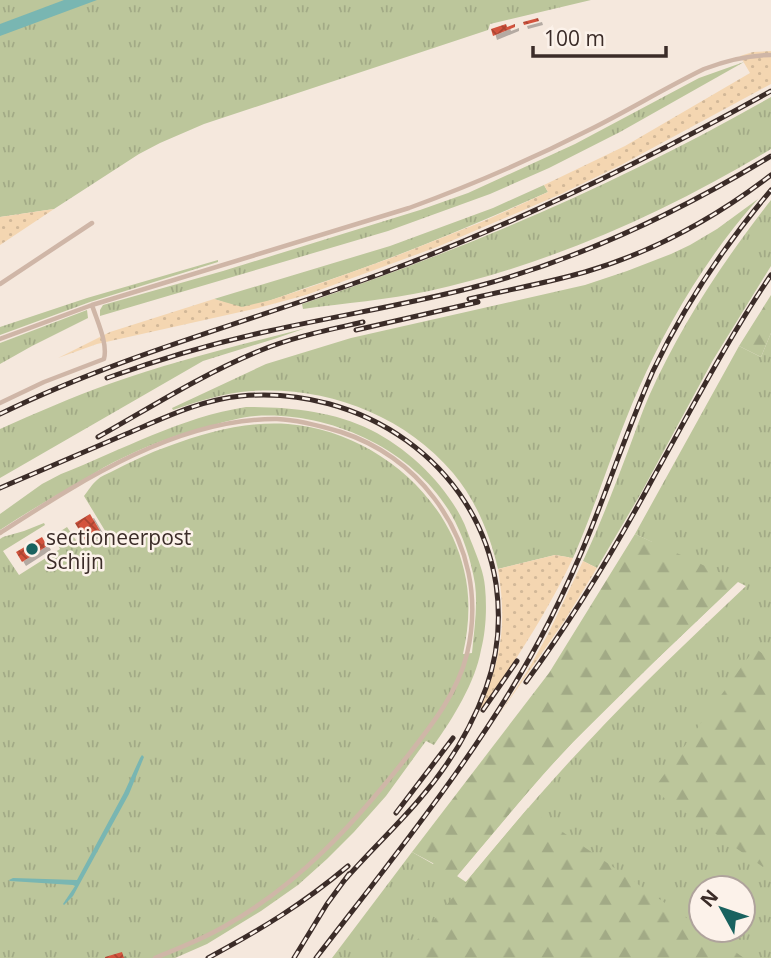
<svg xmlns="http://www.w3.org/2000/svg" width="771" height="958" font-family="'Open Sans',sans-serif">
  <style>
    .grass { fill: url(#grass-tufts); fill-rule: evenodd }
    .forest { fill: url(#forest-firs) }
    .sand { fill: url(#sand-dots) }
    .water { fill: #79b6b2 }
    .building { fill: url(#building-cross-hatch); filter: url(#shadow) }
    .lines { fill: none; stroke-linecap: round; stroke-linejoin: round }
    .service { stroke: #cfb6a7; stroke-width: 4.5 }
    .rail-casing { stroke: #3b2c28; stroke-width: 5 }
    .rail { stroke: #fcf2ea; stroke-width: 2.5; stroke-dasharray: 8; stroke-linecap: butt }
    .poi-dot { fill: #19625f; stroke: #fcf2ea; stroke-width: 2.5 }
    .labels { text-anchor: middle; dominant-baseline: central; stroke-width: 5; stroke-linejoin: round; paint-order: stroke }
    .poi-label { font-size: 21px; fill: #3b2c28; stroke: #fcf2ea; text-anchor: start }
  </style>
  <defs>
    <pattern id="grass-tufts" width="24" height="20" patternUnits="userSpaceOnUse" patternTransform="scale(1.75)"><rect width="24" height="20" fill="#bcc69b"/><path d="M3 7l-1-3M5 7V3M7 7l1-3M15 17l-1-3M17 17v-4M19 17l1-3" fill="none" stroke="#a2aa86"/></pattern>
    <pattern id="forest-firs" width="22" height="20" patternUnits="userSpaceOnUse" patternTransform="scale(1.75)"><rect width="22" height="20" fill="#bcc69b"/><path d="M5 1l3.5 6h-7zM16 11l3.5 6h-7z" fill="#a2aa86"/></pattern>
    <pattern id="sand-dots" width="8" height="8" patternUnits="userSpaceOnUse" patternTransform="scale(1.75)"><rect width="8" height="8" fill="#f4d6b1"/><path d="M2 2h.1M6 6h.1" fill="none" stroke="#d2b898" stroke-width="1.8" stroke-linecap="round"/></pattern>
    <pattern id="building-cross-hatch" width="8" height="8" patternUnits="userSpaceOnUse" patternTransform="scale(1.75)"><rect width="8" height="8" fill="#d3533d"/><path d="M0 0l8 8M0 8l8-8" fill="none" stroke="#ac4533"/></pattern>
    <filter id="shadow"><feDropShadow dx="4" dy="4" stdDeviation="0" flood-color="#0004"/></filter>
  </defs>
  <rect width="100%" height="100%" fill="#f5e8dd"/>
  <!-- grass -->
  <path class="grass" d="M0,0H591L490,24L488,30L204,124L160,143L139,154L54,209L0,217Z
    M744,62L620,132L549,168L490,194L388,231L100,316V310L103,305L223,271L420,210L468,193L575,144L699,78Z
    M771,97V149C667,212 548,265 429,291C387,300 345,303 303,309L302,304C464,250 622,182 771,97Z
    M544,185L548,192C467,228 386,262 302,289C289,294 252,308 240,307C232,306 222,301 214,299L390,246L493,208Z
    M758,199C708,255 669,320 639,388C614,444 597,503 573,558L555,555L498,569C490,535 476,500 453,473C404,415 327,386 251,391C224,393 199,401 173,410L172,408L266,364L351,338L585,285L627,271L671,254L690,245L717,229Z
    M771,200V266L713,360L640,495L597,568L583,561C600,525 614,488 628,451C635,433 641,414 649,396C682,323 722,263 771,200Z
    M218,260V262L90,302L0,335V327L87,298Z
    M87,310L88,318L32,346L0,364V343Z
    M306,328L274,339L203,361L0,478V429C36,413 72,397 109,384C174,361 240,345 306,328Z
    M771,333V958H332L412,852L433,864L652,542L635,534L739,346L761,357ZM738,582L746,586C692,637 637,689 586,744C544,788 505,835 466,882L457,876L544,773L573,742L656,660ZM701,888H743V930H701Z
    M246,407C288,407 333,411 371,430C407,448 442,481 461,517C466,526 469,537 473,546C478,559 484,573 485,587C487,607 486,631 481,650C475,683 453,718 434,745L426,741L386,796L354,832L327,859L298,885L261,911L207,944L175,958H0V539L3,537L24,531L44,523L45,525L3,551L19,575L60,549L53,536L67,527L82,549L107,534L84,496C88,491 92,484 97,480C101,476 107,474 111,472C130,462 149,453 169,446C207,432 247,421 288,424C368,430 446,491 464,570C471,599 469,626 463,654L472,653C474,630 478,607 475,584C471,560 463,535 451,514C413,449 329,411 255,416C242,417 227,421 214,425C180,433 146,446 114,462C100,469 87,478 73,486C48,500 24,514 0,530V514L42,484L61,474C122,450 181,417 246,407Z"/>
  <!-- forest -->
  <path class="forest" d="M771,295V333L761,357L739,346Z
    M635,534L738,581C683,635 626,687 573,742C532,785 495,831 457,876L412,852L549,673Z
    M755,648L771,660V856L763,867L653,790Z
    M528,808L701,928V930H704L744,958H402Z"/>
  <!-- sand -->
  <path class="sand" d="M771,51V84L621,165L561,194L437,247L306,295L258,308L97,344L58,358L110,332L214,299L242,307L271,300L313,286L391,258L484,221L548,192L544,185L625,146L750,73L740,56L753,52Z
    M54,209L0,245V217Z
    M555,555L573,558C548,611 516,660 483,708L480,707C502,657 507,623 498,569Z
    M583,561L597,568L565,620L498,716L528,670L548,634Z"/>
  <!-- water -->
  <path class="water" d="M64,0H97L0,36V24Z
    M142,755L144,757L129,794L73,896L64,905L63,904L75,886L73,885L10,881L9,880L13,878L77,880L124,793L140,758Z"/>
  <!-- building -->
  <path class="building" d="M538,18L539,21L524,25L523,22Z
    M506,24L507,27L515,24V27L493,36L491,29Z
    M90,514L100,531L85,540L75,523Z
    M42,537L47,546L22,562L16,552Z
    M122,952L124,958H105V957Z"/>
  <g class="lines">
    <!-- service -->
    <path class="service" d="M0,284L92,223
      M0,339L92,305L409,208C472,185 532,159 591,129C629,110 665,88 704,69C725,61 748,55 771,55
      M0,403L44,382L104,359C108,343 97,321 92,305
      M0,533C81,481 177,418 277,419C299,420 321,426 341,432C378,444 411,467 434,498C469,544 480,599 467,654C457,694 431,726 406,758C355,823 298,885 225,926C203,939 179,948 155,958"/>
    <defs>
      <path id="rail" d="M469,299C507,290 547,283 585,272C653,252 715,218 771,175
        M356,330L478,302
        M107,378C160,359 214,343 269,331C340,315 412,304 482,285C584,257 681,211 771,156
        M0,414C123,354 255,320 383,273C517,223 645,161 771,91
        M98,437C151,407 203,374 259,351C293,337 328,330 363,322
        M0,488C42,470 84,452 126,434C164,418 200,400 241,396C361,385 477,463 496,584C501,619 498,655 486,688C471,729 447,768 418,801C394,829 367,854 343,882
        M526,682C573,618 615,549 653,478C691,410 727,340 771,275
        M483,710L517,661
        M396,813L453,738
        M208,958C260,930 303,904 348,866
        M294,958L327,904L349,874
        M316,958C398,851 489,741 550,620C565,590 579,559 591,529C612,476 630,423 653,371C684,306 724,246 771,190"/>
    </defs>
    <!-- rail casing -->
    <use href="#rail" class="rail-casing"/>
    <!-- rail -->
    <use href="#rail" class="rail"/>
  </g>
  <!-- markers -->
  <circle class="poi-dot" cx="32" cy="549" r="7"/>
  <g class="labels">
    <!-- poi labels -->
    <g class="poi-label">
      <text x="46" y="537">sectioneerpost<tspan x="46" dy="24">Schijn</tspan></text>
    </g>
  </g>
  <!-- north arrow -->
  <g transform="translate(722 909) rotate(310)"><circle r="33" fill="#fcf2ea" stroke="#afa39c" stroke-width="2"/>
  <path d="M0-5L12 26L0 18L-12 26Z" fill="#19625f"/>
  <text y="-10" font-size="19" font-weight="bold" text-anchor="middle" fill="#3b2c28">N</text>
  </g>
  <!-- scale -->
  <path d="M533 46v10h133v-10" fill="none" stroke="#3b2c28" stroke-width="3.5"/>
  <text x="544" y="46" font-size="21" fill="#3b2c28" stroke="#fcf2ea" stroke-width="5" paint-order="stroke">100 m</text>
</svg>
